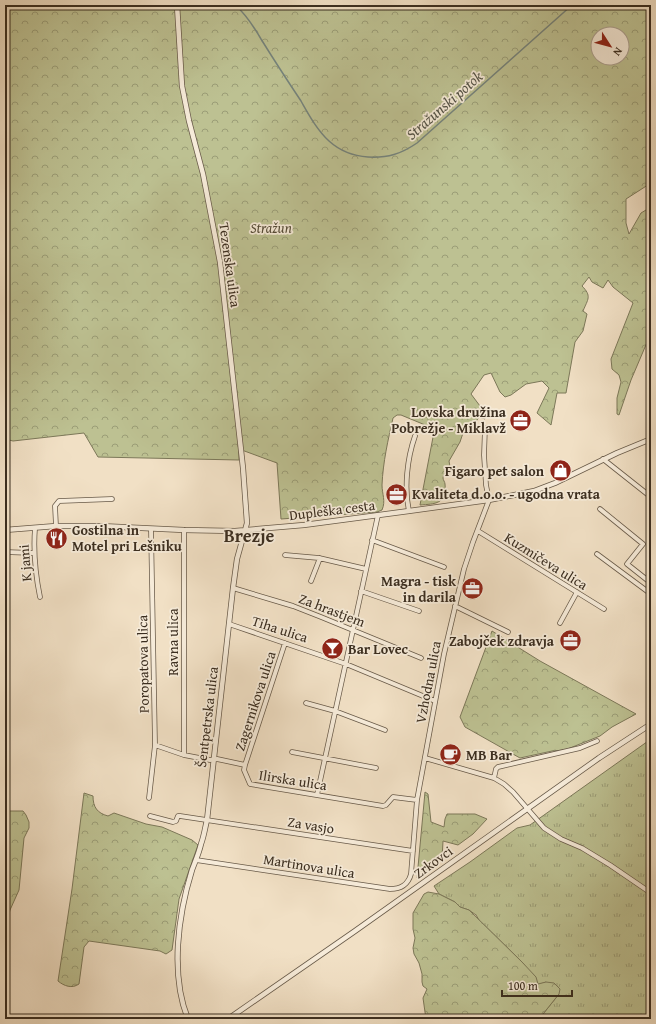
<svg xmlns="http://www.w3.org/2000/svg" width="656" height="1024" font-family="'Gentium Book Plus',serif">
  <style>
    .grass { fill: url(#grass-tufts); stroke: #7c7859 }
    .forest { fill: url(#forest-crowns); stroke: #7c7859; fill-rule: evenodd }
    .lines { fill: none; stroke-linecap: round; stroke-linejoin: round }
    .stream { stroke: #75837c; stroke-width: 1.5 }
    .minor-casing { stroke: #685a49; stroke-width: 5.5 }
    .tertiary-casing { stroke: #685a49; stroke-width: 6 }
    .minor { stroke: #f6ebd9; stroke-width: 4 }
    .tertiary { stroke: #f6ebd9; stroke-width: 4.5 }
    .labels { text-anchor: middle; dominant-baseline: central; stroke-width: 3.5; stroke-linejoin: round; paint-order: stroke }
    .park-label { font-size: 14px; font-style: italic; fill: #554b37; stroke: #f6ebd9 }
    .street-label { font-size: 14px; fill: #3b2e20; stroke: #f6ebd9 }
    .poi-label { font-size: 14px; font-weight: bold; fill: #3b2e20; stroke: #f6ebd9; text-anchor: end }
    .water-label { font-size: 15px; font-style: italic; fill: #535246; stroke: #f6ebd9 }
    .district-label { font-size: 18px; font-weight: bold; fill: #3b2e20; stroke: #f6ebd9 }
  </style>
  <defs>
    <pattern id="grass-tufts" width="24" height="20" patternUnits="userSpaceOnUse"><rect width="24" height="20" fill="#bdc192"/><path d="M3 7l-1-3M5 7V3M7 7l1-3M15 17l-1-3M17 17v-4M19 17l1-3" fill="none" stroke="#9b9d77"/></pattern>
    <pattern id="forest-crowns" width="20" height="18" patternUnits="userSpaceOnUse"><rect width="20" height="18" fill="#bdc192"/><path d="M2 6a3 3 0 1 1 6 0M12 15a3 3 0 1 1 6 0" fill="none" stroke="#9b9d77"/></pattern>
  </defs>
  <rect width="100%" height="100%" fill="#f1e0c5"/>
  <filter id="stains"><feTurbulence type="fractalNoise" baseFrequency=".005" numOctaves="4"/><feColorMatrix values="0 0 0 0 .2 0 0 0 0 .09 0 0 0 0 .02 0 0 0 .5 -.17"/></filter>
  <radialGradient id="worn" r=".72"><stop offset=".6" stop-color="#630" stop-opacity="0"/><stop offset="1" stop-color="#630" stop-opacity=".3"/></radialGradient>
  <!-- grass -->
  <path class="grass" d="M651,739V1019H539L559,994L546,982L538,985L522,962L479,920L476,915L469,910L460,907L455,902L439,894L434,886L470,862L517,828L530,825Z"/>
  <!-- forest -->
  <path class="forest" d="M5,5H651V132L648,140L647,168L651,183L626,199V223L629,234L641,213L651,207V333L631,380L619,415L617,414V398L621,382L619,375L612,369L611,359L633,303L613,287L608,280L603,288L592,282L589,277L582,286C592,296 588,299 583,311L587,314L583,331L575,342L566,393H557L551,425L537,413L549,388L542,381L526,384L511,395L505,397L500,392L491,373L484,375L471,394L483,410L485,419L479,417L475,423L465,427L460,442L449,461C452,473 444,470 443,478C443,480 445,482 445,484C447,504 435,504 420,505L434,432L430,427L401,415H397L393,418C388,440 383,462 382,485C382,494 386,501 382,510L377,512L281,519L277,463L239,449V460L98,457L84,433L13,441L5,439ZM598,34H622V58H598Z
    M492,631L540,661L636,714L612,727L600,736L565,750L552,751L520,758L465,727L460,717Z
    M425,792L428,794L431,822L444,827L445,819L447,814H475L487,819L473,834L458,845L443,841L442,860L417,878Z
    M84,793L93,796C93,807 97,813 108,816L114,813L146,824L162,827L192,840L198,845L179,899L172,950L166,954L160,951L89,941L84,947L79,984C72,989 64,986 58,981L72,889Z
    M5,811H23L26,815L29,822V828L24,838L19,890L10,910L5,931Z
    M428,892L439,894L455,902L460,907L469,910L522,962L536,977L538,984L546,982L554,983L560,989L559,994L539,1019H426L423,998L427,989L423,986L422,982V974L419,963L414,954L413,948L415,938L413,929V913L424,894Z"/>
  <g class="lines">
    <!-- stream -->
    <path class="stream" d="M235,5C246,14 254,27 261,39C274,60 287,80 301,101C309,115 317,130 329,141C340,151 354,156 368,157C388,158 401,154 417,143L572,5"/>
    <defs>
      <path id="minor" d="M603,459L651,497
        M600,509L643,544L627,564L651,583
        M409,511C404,488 407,459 415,436
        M56,526L55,506L59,501L112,499
        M35,528C33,553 35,572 40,597
        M184,530V755
        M478,531L604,609
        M372,540L444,567
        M5,552L33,553
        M597,554L651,594
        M285,555L319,558L366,569
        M311,581L320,558
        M233,588L293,606L321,617L421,658
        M361,591L419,611
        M455,606L508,632
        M560,623L577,592
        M229,624L346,664L435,701
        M285,643L245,765L244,770L250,784L383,806L386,805L393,797L417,800
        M306,703L335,711L385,730
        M155,745L184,755L210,760L217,759L245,765
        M292,752L376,768
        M425,758L494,778L504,784L513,792L544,828L561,839L582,848L610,865L651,893
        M494,778L496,769L498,767L580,748L597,741
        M317,795L378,515
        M149,798L155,745L151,529
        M150,816L173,822L176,821L178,816H180L413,851
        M196,860L390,889C401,889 408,885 411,874L417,800L444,654L464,569L473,542L489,500L486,485L484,455L485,428"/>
      <path id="tertiary" d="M177,5L182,86L189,121L203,174L220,262L243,468L247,523L237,559L233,588L207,820C205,828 204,836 201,844C199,853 195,862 192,870C178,915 170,975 188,1019
        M5,530L56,526H100L184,530L235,531L304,525L409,511L489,500L534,491L555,483L617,453L651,439
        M228,1019L355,931L599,758L651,724"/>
    </defs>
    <!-- minor casing -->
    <use href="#minor" class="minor-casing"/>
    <!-- tertiary casing -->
    <use href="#tertiary" class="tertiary-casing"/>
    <!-- minor -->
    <use href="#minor" class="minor"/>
    <!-- tertiary -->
    <use href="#tertiary" class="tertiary"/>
  </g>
  <!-- icons -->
  <defs>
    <symbol id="office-disc" viewBox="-11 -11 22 22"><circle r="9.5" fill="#8f2418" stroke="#f6ebd9"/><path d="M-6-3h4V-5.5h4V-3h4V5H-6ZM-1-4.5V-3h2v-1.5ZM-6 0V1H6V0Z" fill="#fff"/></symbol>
    <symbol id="shop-disc" viewBox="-11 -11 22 22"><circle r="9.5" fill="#8f2418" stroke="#f6ebd9"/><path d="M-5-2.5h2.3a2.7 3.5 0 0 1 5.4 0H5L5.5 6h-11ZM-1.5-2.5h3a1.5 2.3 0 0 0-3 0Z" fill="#fff"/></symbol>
    <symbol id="restaurant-disc" viewBox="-11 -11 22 22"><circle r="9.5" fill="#8f2418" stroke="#f6ebd9"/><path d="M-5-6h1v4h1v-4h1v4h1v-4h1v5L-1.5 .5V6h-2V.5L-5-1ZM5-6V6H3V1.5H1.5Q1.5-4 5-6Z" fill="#fff"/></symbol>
    <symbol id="bar-disc" viewBox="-11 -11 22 22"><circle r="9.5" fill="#8f2418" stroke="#f6ebd9"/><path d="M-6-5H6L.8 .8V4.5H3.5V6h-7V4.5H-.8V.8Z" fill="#fff"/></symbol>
    <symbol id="cafe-disc" viewBox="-11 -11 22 22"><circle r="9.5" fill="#8f2418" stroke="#f6ebd9"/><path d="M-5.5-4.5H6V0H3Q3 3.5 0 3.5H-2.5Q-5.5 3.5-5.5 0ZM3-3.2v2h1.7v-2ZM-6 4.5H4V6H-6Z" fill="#fff"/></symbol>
  </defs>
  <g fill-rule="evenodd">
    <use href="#office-disc" x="508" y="408" width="25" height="25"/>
    <use href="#shop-disc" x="548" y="458" width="25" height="25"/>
    <use href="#office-disc" x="384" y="482" width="25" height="25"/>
    <use href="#restaurant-disc" x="44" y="526" width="25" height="25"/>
    <use href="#office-disc" x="460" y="576" width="25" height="25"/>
    <use href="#office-disc" x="558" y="628" width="25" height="25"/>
    <use href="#bar-disc" x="320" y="636" width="25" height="25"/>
    <use href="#cafe-disc" x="438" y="742" width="25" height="25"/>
  </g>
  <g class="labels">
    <!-- park labels -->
    <g class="park-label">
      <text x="271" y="228">Stražun</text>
    </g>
    <!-- street labels -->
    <g class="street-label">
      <text transform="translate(230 265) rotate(82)">Tezenska ulica</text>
      <text transform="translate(332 510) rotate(-7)">Dupleška cesta</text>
      <text transform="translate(546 561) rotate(32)">Kuzmičeva ulica</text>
      <text transform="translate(25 563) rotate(-95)">K jami</text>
      <text transform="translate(332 610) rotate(21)">Za hrastjem</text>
      <text transform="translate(280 629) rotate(18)">Tiha ulica</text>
      <text transform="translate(173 642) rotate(-90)">Ravna ulica</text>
      <text transform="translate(143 664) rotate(-91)">Poropatova ulica</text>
      <text transform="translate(428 682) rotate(-79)">Vzhodna ulica</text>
      <text transform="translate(255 701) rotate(-72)">Zagernikova ulica</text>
      <text transform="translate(207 717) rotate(-83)">Šentpetrska ulica</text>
      <text transform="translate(293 780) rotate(9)">Ilirska ulica</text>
      <text transform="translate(311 825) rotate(9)">Za vasjo</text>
      <text transform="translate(433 862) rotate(-36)">Zrkovci</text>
      <text transform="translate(309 866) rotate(9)">Martinova ulica</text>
    </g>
    <!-- poi labels -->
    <g class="poi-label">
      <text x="506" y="412">Lovska družina<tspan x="506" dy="16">Pobrežje - Miklavž</tspan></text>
      <text x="544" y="471">Figaro pet salon</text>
      <text x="412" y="494" text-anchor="start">Kvaliteta d.o.o. - ugodna vrata</text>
      <text x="72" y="530" text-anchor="start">Gostilna in<tspan x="72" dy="16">Motel pri Lešniku</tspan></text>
      <text x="456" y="581">Magra - tisk<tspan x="456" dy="16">in darila</tspan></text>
      <text x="554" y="641">Zabojček zdravja</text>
      <text x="348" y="649" text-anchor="start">Bar Lovec</text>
      <text x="466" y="755" text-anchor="start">MB Bar</text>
    </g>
    <!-- water labels -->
    <g class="water-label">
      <text transform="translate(444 105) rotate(-41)">Stražunski potok</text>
    </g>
    <!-- district labels -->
    <g class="district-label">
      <text x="249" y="535">Brezje</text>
    </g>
  </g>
  <!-- margin -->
  <rect width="656" height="1024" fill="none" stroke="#f1e0c5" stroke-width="20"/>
  <rect x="6" y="6" width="644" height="1012" fill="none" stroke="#3b2e20" stroke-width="2"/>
  <rect x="10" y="10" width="636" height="1004" fill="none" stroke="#3b2e20"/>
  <!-- north arrow -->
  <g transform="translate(610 46) rotate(126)"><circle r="19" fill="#f6ebd9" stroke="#ab9f8f"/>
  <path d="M0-3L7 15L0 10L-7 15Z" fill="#8f2418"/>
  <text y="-6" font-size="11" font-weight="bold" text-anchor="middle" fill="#3b2e20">N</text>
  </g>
  <!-- scale -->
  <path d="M502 990v6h70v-6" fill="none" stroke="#3b2e20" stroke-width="2"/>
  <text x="508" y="990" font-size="12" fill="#3b2e20" stroke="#f6ebd9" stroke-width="3" paint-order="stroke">100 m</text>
  <rect width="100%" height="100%" filter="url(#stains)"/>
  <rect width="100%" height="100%" fill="url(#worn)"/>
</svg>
